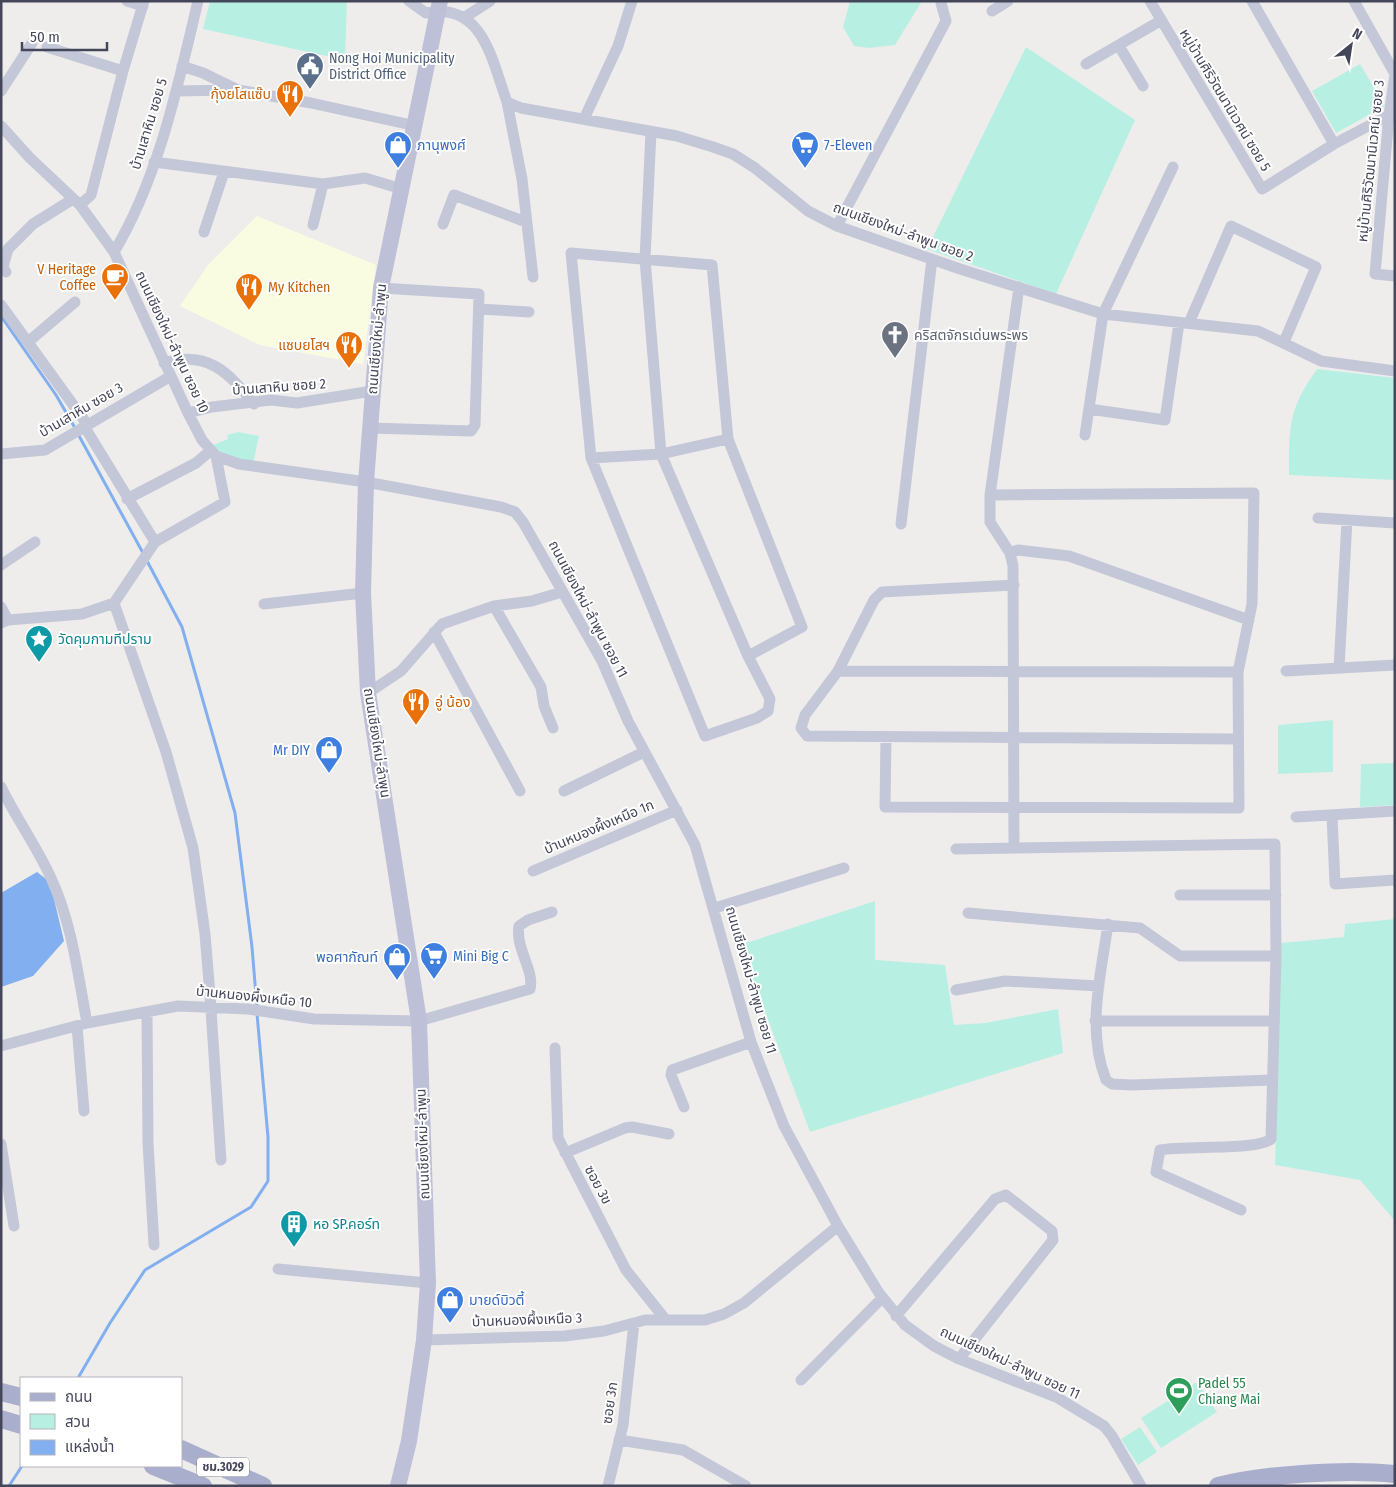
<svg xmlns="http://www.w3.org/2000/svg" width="1396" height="1487" font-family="'Fira Sans Condensed','Noto Sans Thai',sans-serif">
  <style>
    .commercial { fill: #fafce2 }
    .green { fill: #b7f0e2 }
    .water { fill: #82afef }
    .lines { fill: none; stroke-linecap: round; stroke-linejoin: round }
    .stream { stroke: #82afef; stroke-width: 3 }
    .street { stroke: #c4c7d7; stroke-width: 11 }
    .secondary { stroke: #bdc0d6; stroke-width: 16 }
    .primary { stroke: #aaaecd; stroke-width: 18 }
    .labels { text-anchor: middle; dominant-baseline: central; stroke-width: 4; stroke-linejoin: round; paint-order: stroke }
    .shield { fill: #fff; stroke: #7c7e8c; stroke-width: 1 }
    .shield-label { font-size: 12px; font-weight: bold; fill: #44475a }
    .service-label { font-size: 14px; fill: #4e5e75; stroke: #fff; text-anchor: start }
    .food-label { font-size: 14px; fill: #c56008; stroke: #fff; text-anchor: end }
    .street-label { font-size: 14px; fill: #44475a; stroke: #fff }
    .shop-label { font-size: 14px; fill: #366cbe; stroke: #fff; text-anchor: start }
    .worship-label { font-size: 14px; fill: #5b616d; stroke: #fff; text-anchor: start }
    .culture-label { font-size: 14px; fill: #0d838f; stroke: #fff; text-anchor: start }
    .leisure-label { font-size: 14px; fill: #27864d; stroke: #fff; text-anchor: start }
  </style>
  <rect width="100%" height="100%" fill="#efedec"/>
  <!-- commercial -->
  <path class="commercial" d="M257,216L376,265L363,364L260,345L180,306L208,265Z"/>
  <!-- green -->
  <path class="green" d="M210,1H347L345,60L203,29Z
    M850,1H922L895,45L869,48L854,46L843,27Z
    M1026,47L1135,120L1056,294L927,249Z
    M1360,64L1385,106L1336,133L1312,91Z
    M1317,369L1395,378V480L1289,475C1289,426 1288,410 1317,369Z
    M238,432L259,436L253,464L224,462L213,445L228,439L227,435Z
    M1333,720V772L1278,774V725Z
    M1395,763V805L1360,807L1361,764Z
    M875,901V960L945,965L954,1025L985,1023L1058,1009L1063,1053L810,1132L740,945Z
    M1395,919V1221L1360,1180L1275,1165L1281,943L1344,937L1345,924Z
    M1197,1382L1217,1412L1161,1448L1141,1418Z
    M1140,1427L1157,1452L1138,1465L1121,1439Z"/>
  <!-- water -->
  <path class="water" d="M37,872L50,882L64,941L33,976L1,987V893Z"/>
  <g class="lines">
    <!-- stream -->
    <path class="stream" d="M1,316L56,395L75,428
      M78,434L143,553
      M146,559L182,627L235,813L252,947L257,1008
      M78,1378L110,1323L145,1270L251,1207L268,1181V1137L257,1014
      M9,1486L22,1466"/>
    <!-- street -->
    <path class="street" d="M127,1L143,6
      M409,1L426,13C483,1 492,61 507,102L521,108L677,136L713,147L733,154L755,168L808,211L837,226L960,269L1103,314L1258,331L1321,361L1395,371
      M1150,1L1262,189L1334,144L1389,115
      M1252,1L1334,144
      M1354,1L1395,74L1389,115L1375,274L1395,276
      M992,11L1008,1
      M465,17L490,1
      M1119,46L1143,86
      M47,47L123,71
      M1086,64L1160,21
      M182,66L203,73L236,89
      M1,91L32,43
      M176,91L238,90L311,103L416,126
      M507,102L522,179L533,277
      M584,119L618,46L632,1
      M1,126L30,158L80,205L114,252L188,413L202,440L216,456L239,464L366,482L501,507L515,512L523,522L602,661L628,721L695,845L751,1042L784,1126L838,1226L879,1293L905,1325L934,1346L959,1359L1058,1398L1104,1426L1112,1436L1141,1486
      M651,132L645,259L661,454L748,656L770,699L768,711L757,718L705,736L591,458L571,253L712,265L728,439L802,627L748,656
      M154,162L323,184L365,178L402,189
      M80,205L91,195L123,71L144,1
      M443,224L454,195L526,222
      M313,225L323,184
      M837,226L946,21L941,3
      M204,232L224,172
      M114,252C159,177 178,85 198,1
      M6,272L3,267L8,249L33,224L73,199
      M1,305L87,424
      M479,309L529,312
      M1189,323L1231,226L1316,267L1284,342
      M28,342L75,302
      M164,363C208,350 228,372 254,404
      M1089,409L1165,420L1179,323
      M188,413L212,407L271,400L297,403L372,391
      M84,426L155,542
      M370,428L471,431L475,425L479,294L381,288
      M1085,435L1103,314L1173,167
      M1,454L45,450L171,376
      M591,458L661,454L728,439
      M127,499L196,463L210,451
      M1318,518L1395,523
      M901,524L932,259
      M1010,553L1018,550L1069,556L1249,620
      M1,565L35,542
      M1014,585L882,592L874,600L838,671L805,715L801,728L807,736L1237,739
      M114,603L166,752L193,848L205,934L210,995L221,1160
      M264,604L363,593
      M494,606L541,687L544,706L553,728
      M1,607L8,620
      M1,623L8,620L82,614L114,603L155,542L225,502L216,456
      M434,632L520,791
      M1339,668L1347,520
      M838,671L1238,672
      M1286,671L1395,665
      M368,693L401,671L442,624L494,606L532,601L562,592
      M886,737L885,807L1239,808L1238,672L1252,604L1254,493L990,495
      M1,787C16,818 37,847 51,878C72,923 78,975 87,1023
      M564,791L644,752
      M1332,815L1335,884L1395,880
      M1296,817L1395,811
      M1014,848L1013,566L1010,553L990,522V495L1019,287
      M956,849L1275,844L1276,956L1271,1139C1257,1151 1186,1145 1160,1150L1156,1172L1241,1210
      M533,871L677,810
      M1180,895H1276
      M715,908L844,868
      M968,913L1140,928L1180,956H1276
      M1108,924C1101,975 1086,1029 1106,1080L1112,1084L1132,1085L1272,1080
      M956,990L1005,981L1099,986
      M147,1012L148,1143L154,1245
      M1095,1021H1273
      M77,1026L84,1111
      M1,1046L87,1023L178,1006L248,1009L314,1019L419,1021L530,989C535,971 515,948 519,926L528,920L552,912
      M555,1048L558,1138L626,1270L665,1319
      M684,1107L671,1075L672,1070L751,1042
      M1,1144L14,1226
      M565,1153L625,1128L632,1127L669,1134
      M278,1269L428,1283
      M896,1316L995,1199L1006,1195L1052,1231L1053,1240L959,1359
      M424,1340L565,1336L604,1331L645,1320H705L724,1314L744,1303L838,1226
      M801,1380L882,1298
      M619,1440L683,1450L746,1486
      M608,1486L623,1425L634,1323"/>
    <!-- secondary -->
    <path class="secondary" d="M398,1486L409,1441L424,1340L428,1283L419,1021L368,693L363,593L366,482L381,288L440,1"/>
    <!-- primary -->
    <path class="primary" d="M1,1392L21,1397
      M1,1419L21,1425
      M181,1449L263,1486
      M153,1466L203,1486
      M1218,1486C1265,1474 1346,1469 1395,1474"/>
  </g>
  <!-- icons -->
  <defs>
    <symbol id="civic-pin" viewBox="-11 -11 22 30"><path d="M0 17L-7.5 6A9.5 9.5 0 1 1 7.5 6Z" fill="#5c6f8a" stroke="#fff"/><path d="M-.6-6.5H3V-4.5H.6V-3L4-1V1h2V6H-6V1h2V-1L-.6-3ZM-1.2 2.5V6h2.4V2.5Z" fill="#fff"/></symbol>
    <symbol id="restaurant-pin" viewBox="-11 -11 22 30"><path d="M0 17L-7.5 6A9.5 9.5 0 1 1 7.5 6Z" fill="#e8710a" stroke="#fff"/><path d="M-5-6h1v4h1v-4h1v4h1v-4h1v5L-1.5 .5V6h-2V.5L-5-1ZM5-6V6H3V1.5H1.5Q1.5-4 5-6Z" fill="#fff"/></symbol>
    <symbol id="shop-pin" viewBox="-11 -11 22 30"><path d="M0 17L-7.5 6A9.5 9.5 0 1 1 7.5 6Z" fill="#3f7fe0" stroke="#fff"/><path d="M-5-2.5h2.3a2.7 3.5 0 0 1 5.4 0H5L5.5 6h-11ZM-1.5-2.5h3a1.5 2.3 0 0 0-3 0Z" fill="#fff"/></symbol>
    <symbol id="supermarket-pin" viewBox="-11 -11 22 30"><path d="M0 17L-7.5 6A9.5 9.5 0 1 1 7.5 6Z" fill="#3f7fe0" stroke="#fff"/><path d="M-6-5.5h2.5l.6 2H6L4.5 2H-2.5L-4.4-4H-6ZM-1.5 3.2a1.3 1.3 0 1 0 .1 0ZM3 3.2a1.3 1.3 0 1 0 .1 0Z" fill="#fff"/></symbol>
    <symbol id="cafe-pin" viewBox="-11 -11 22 30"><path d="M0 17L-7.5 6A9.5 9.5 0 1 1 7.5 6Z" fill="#e8710a" stroke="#fff"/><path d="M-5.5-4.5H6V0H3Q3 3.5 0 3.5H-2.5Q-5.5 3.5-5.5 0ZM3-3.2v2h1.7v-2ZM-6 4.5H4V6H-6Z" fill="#fff"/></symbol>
    <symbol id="church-pin" viewBox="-11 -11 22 30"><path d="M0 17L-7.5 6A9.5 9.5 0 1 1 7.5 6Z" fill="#6b7280" stroke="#fff"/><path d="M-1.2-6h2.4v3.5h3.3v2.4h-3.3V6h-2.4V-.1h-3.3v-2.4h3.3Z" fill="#fff"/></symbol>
    <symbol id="sight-pin" viewBox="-11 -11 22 30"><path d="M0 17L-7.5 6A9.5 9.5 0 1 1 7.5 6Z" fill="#0f9aa8" stroke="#fff"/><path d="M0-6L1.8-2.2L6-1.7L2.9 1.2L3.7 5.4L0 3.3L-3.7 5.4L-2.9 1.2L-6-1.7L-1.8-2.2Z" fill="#fff"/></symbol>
    <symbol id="building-pin" viewBox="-11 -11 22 30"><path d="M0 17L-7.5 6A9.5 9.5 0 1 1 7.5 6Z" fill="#0f9aa8" stroke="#fff"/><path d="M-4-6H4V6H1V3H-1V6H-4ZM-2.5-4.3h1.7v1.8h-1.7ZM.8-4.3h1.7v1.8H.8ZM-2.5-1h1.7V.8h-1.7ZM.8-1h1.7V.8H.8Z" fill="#fff"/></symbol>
    <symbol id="stadium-pin" viewBox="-11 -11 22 30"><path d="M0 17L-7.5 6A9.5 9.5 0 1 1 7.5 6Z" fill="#2e9e5b" stroke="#fff"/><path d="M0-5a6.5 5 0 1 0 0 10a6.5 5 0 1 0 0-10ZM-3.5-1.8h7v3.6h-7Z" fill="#fff"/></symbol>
  </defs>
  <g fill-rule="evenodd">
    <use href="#civic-pin" x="294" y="50" width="32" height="43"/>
    <use href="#restaurant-pin" x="274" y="78" width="32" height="43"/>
    <use href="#shop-pin" x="382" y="129" width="32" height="43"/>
    <use href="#supermarket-pin" x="789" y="129" width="32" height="43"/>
    <use href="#cafe-pin" x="99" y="261" width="32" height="43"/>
    <use href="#restaurant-pin" x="233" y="271" width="32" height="43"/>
    <use href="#church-pin" x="879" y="319" width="32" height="43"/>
    <use href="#restaurant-pin" x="333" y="329" width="32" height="43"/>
    <use href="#sight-pin" x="23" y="623" width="32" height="43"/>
    <use href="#restaurant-pin" x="400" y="686" width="32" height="43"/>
    <use href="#shop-pin" x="313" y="734" width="32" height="43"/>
    <use href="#supermarket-pin" x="418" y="940" width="32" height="43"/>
    <use href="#shop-pin" x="381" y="941" width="32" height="43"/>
    <use href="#building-pin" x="278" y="1208" width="32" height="43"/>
    <use href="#shop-pin" x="434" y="1284" width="32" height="43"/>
    <use href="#stadium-pin" x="1163" y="1375" width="32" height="43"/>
  </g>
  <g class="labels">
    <!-- shield labels -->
    <rect class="shield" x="197" y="1457.5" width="52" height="19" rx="4"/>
    <g class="shield-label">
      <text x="223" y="1467">ชม.3029</text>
    </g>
    <!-- service labels -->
    <g class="service-label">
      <text x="329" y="58">Nong Hoi Municipality<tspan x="329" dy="16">District Office</tspan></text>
    </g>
    <!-- food labels -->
    <g class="food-label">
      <text x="271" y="94">กุ้งยโสแซ๊บ</text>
      <text x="96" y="269">V Heritage<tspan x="96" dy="16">Coffee</tspan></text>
      <text x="268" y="287" text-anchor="start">My Kitchen</text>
      <text x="330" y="345">แซบยโสฯ</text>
      <text x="435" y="702" text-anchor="start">อู่ น้อง</text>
    </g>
    <!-- street labels -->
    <g class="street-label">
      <text transform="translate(1225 100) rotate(59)">หมู่บ้านศิริวัฒนานิเวศน์ ซอย 5</text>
      <text transform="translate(149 124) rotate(-73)">บ้านเสาหิน ซอย 5</text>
      <text transform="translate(1371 161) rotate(-84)">หมู่บ้านศิริวัฒนานิเวศน์ ซอย 3</text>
      <text transform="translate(903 232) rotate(20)">ถนนเชียงใหม่-ลำพูน ซอย 2</text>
      <text transform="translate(377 339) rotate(-85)">ถนนเชียงใหม่-ลำพูน</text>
      <text transform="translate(172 342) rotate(65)">ถนนเชียงใหม่-ลำพูน ซอย 10</text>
      <text transform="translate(279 387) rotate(-4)">บ้านเสาหิน ซอย 2</text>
      <text transform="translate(81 410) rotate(-30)">บ้านเสาหิน ซอย 3</text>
      <text transform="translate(588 609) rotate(62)">ถนนเชียงใหม่-ลำพูน ซอย 11</text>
      <text transform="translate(377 743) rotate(81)">ถนนเชียงใหม่-ลำพูน</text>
      <text transform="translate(599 827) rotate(-23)">บ้านหนองผึ้งเหนือ 1ก</text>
      <text transform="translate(751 980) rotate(74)">ถนนเชียงใหม่-ลำพูน ซอย 11</text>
      <text transform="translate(254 997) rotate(6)">บ้านหนองผึ้งเหนือ 10</text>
      <text transform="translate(423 1144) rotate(-92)">ถนนเชียงใหม่-ลำพูน</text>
      <text transform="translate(598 1185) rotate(62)">ซอย 3ข</text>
      <text transform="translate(527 1320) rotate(-2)">บ้านหนองผึ้งเหนือ 3</text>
      <text transform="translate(1010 1363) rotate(25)">ถนนเชียงใหม่-ลำพูน ซอย 11</text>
      <text transform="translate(610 1403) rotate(-82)">ซอย 3ก</text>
    </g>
    <!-- shop labels -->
    <g class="shop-label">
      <text x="417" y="145">ภานุพงศ์</text>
      <text x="824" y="145">7-Eleven</text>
      <text x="310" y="750" text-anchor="end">Mr DIY</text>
      <text x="453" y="956">Mini Big C</text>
      <text x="378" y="957" text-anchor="end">พอศากัณท์</text>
      <text x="469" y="1300">มายด์บิวตี้</text>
    </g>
    <!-- worship labels -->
    <g class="worship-label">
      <text x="914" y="335">คริสตจักรเด่นพระพร</text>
    </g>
    <!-- culture labels -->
    <g class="culture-label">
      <text x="58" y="639">วัดคุมกามทีปราม</text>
      <text x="313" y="1224">หอ SP.คอร์ท</text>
    </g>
    <!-- leisure labels -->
    <g class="leisure-label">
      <text x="1198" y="1383">Padel 55<tspan x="1198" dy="16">Chiang Mai</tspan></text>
    </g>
  </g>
  <!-- border -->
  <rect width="1396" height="1487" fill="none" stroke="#44475a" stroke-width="5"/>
  <!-- legend -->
  <rect x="20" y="1377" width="162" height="90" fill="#ffffff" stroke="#b4b5bd"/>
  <rect x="30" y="1393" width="25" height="8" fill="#aaaecd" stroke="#b4b5bd"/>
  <text x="65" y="1402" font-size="15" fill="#44475a">ถนน</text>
  <rect x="30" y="1414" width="25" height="15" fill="#b7f0e2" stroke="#b4b5bd"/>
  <text x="65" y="1427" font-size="15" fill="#44475a">สวน</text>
  <rect x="30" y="1440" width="25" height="15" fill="#82afef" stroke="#b4b5bd"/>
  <text x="65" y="1452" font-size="15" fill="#44475a">แหล่งน้ำ</text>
  <!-- north arrow -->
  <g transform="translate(1351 45) rotate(30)" stroke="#ffffff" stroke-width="4" paint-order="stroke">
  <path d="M0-4L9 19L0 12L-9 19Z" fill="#44475a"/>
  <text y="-8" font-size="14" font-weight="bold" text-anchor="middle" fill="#44475a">N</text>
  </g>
  <!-- scale -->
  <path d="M22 42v8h85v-8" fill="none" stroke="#44475a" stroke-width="2.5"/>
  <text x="30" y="42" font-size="15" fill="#44475a" stroke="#ffffff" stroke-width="4" paint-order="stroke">50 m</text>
</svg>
